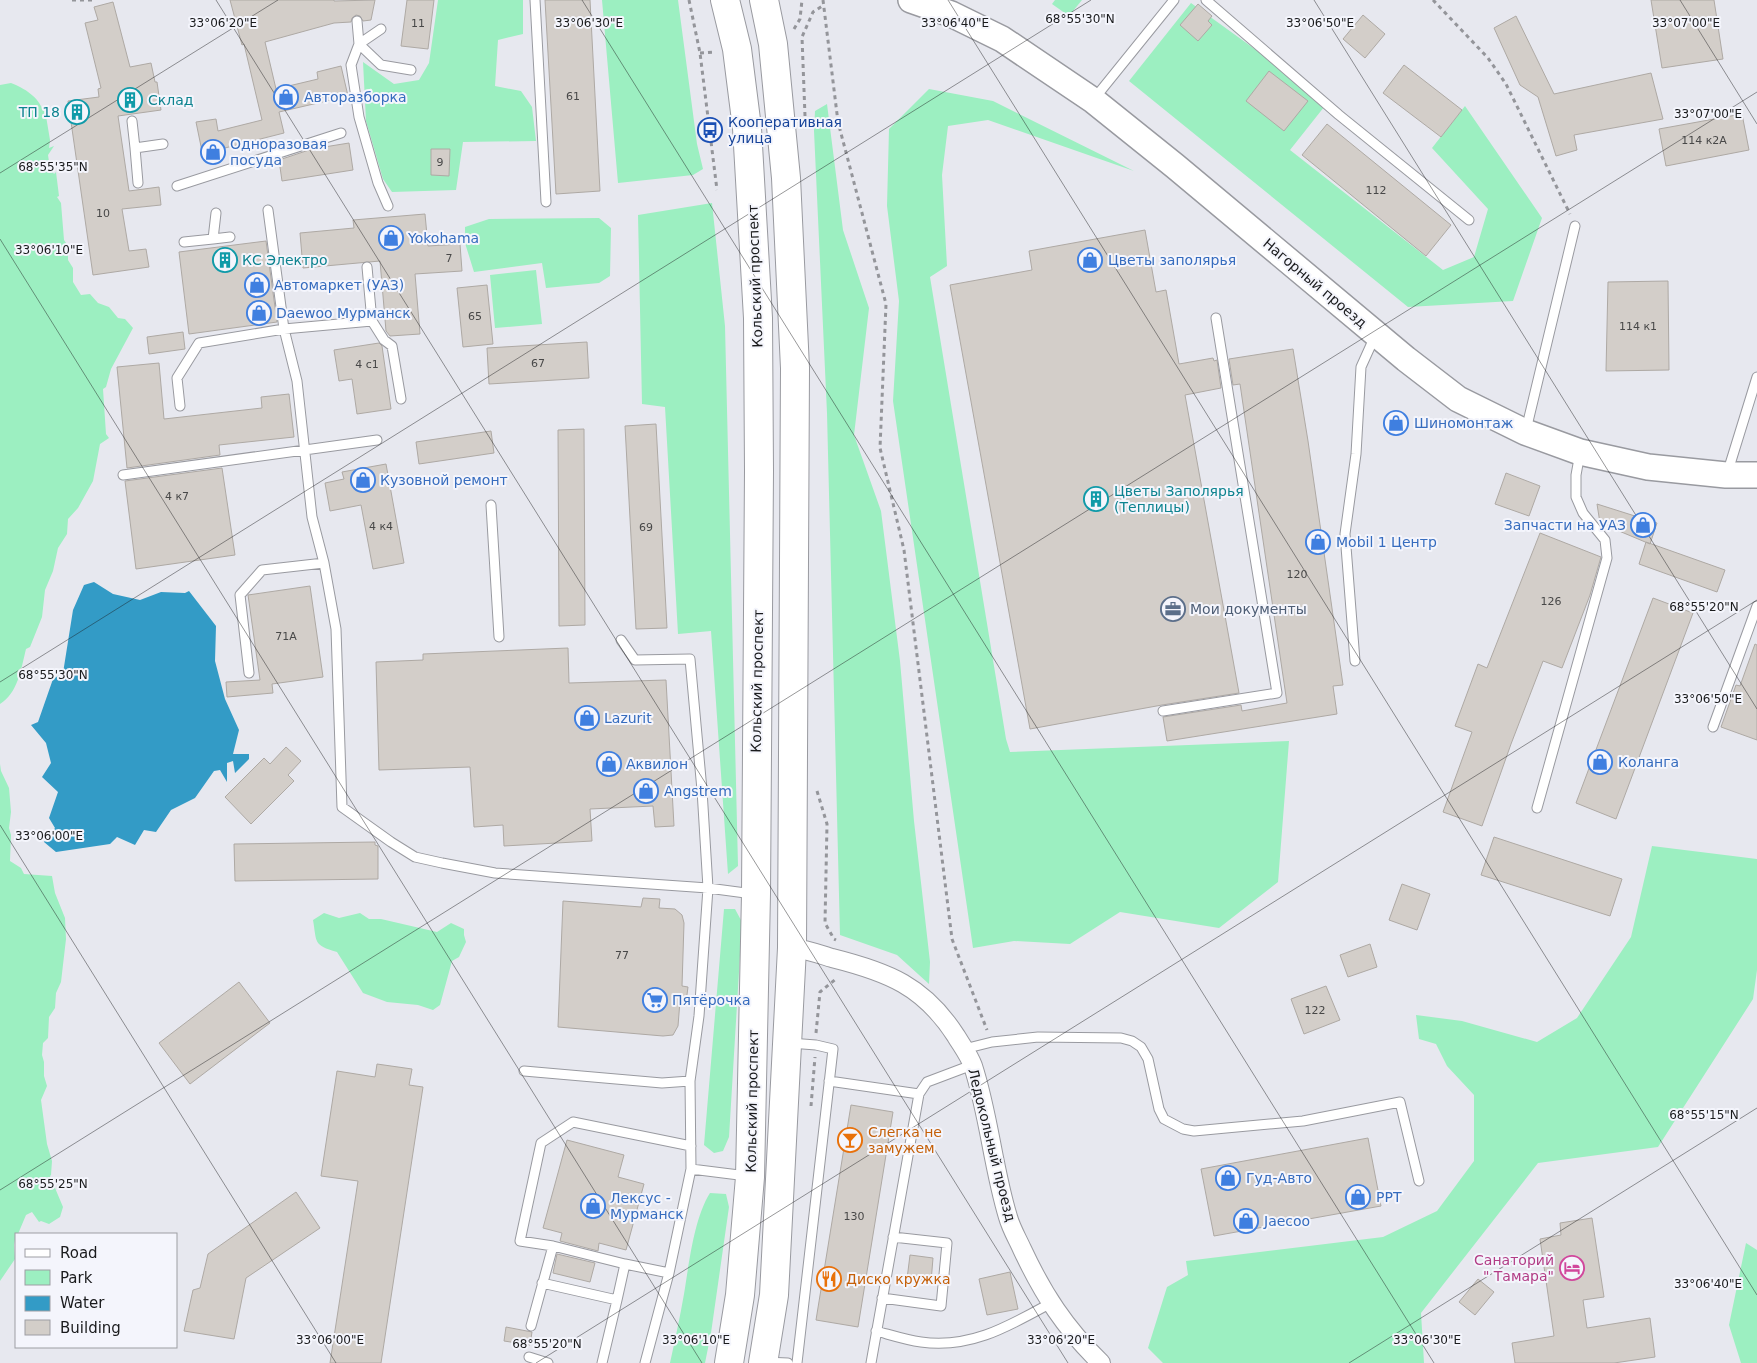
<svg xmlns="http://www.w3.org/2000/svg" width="1757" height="1363" font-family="'DejaVu Sans',sans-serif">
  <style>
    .green { fill: #9cefc1 }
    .water { fill: #339bc6 }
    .building { fill: #d3cec9; stroke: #aea9a4 }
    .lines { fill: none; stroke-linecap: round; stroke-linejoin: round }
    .service-casing { stroke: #999aa0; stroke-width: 11 }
    .minor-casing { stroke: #999aa0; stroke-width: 20 }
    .secondary-casing { stroke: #999aa0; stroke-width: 28 }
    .primary-casing { stroke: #999aa0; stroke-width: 30 }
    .path { stroke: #94959a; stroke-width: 3; stroke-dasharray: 4 4; stroke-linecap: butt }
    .service { stroke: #fff; stroke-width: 9 }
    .minor { stroke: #fff; stroke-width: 18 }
    .secondary { stroke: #fff; stroke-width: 25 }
    .primary { stroke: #fff; stroke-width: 28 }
    .ticks { fill: none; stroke: #1a1b1d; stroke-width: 1; stroke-opacity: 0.45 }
    .labels { text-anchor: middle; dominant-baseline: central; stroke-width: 4; stroke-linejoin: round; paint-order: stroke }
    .number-label { font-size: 11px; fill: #484848 }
    .shop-label { font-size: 14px; fill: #366cbe; stroke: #f4f5fc; text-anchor: start }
    .culture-label { font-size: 14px; fill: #0d838f; stroke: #f4f5fc; text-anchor: start }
    .transit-label { font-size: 14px; fill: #164399; stroke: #f4f5fc; text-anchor: start }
    .street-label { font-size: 14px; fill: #1a1b1d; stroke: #f4f5fc }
    .service-label { font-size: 14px; fill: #4e5e75; stroke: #f4f5fc; text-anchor: start }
    .food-label { font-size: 14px; fill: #c56008; stroke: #f4f5fc; text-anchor: start }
    .hotel-label { font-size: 14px; fill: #b23c85; stroke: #f4f5fc; text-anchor: end }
    .ticks-label { font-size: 12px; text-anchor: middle; fill: #1a1b1d; stroke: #f4f5fc; stroke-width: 4; stroke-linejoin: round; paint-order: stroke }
  </style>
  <rect width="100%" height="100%" fill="#e7e8ef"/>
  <!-- green -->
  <path class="green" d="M438,0H523V34L498,40L495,86L521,91L532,107L536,141L463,142L456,190L392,192L383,179L366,121L363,62L394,84L419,80L429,63Z
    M602,0H678L697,144L703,169L693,175L618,183Z
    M1055,0H1082L1069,16L1052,4Z
    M1191,3L1328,102L1290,150L1443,270L1474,257L1488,209L1432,148L1465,106L1542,218L1513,301L1408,307L1129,81Z
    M11,83C24,88 39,97 43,111L45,110L50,140L49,148L54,146L48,155L50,168L54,174L56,172L59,196L57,197L61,203L64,240L68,246V260L73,268V282L81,295L90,294L98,303L109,307L118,318L125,319L133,328L111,369L106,387L103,389L106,434L109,438L100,444L93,481L78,508L68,519L67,534L58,548L53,571L45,590L42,617L30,647L26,649C21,669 18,693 0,704V85Z
    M929,89L993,101L1134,171L988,120L948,126L942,175L947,266L930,277L1006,739L1010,752L1289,741L1278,882L1219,928L1120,912L1070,944L1014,941L973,948L893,401L899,301L887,206L889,129Z
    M827,104L843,230L869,308L854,435L881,511L900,661L914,821L930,962L929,984L897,955L840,935L827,413L814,131L815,111Z
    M712,203L725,326L738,866L728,874L711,631L678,634L665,407L642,404L638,215Z
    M599,218L611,228L610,276L599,283L546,288L542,263L474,272L465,243V227L489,219Z
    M536,270L542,324L495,328L490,275Z
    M0,764L1,771L9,788L11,812L9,828L11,835L10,861L21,868L24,874L52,876L55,893L65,918L66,939L61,982L56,993L55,1008L49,1017L48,1038L43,1043L42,1055L44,1062V1076L47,1086L41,1100L47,1144L52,1161L51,1175L50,1176L63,1207L60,1217L49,1224L41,1221L39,1222L32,1212L26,1215L18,1234H16L14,1245L15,1259L0,1281Z
    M1652,846L1757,859V970L1753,999L1658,1147L1538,1163L1421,1313L1424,1363H1163L1148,1348L1167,1287L1188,1275L1186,1261L1383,1237L1437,1211L1474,1161V1095L1447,1066L1436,1044L1419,1039L1416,1015L1462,1021L1537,1042L1577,1018L1631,937Z
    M724,909H735L742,922L729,1137L723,1151L714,1153L704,1145Z
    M324,913L339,918L360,913L369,919H381L437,932L451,923L464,929V935L466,942L459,957L452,961L440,1005L433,1010L418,1005L387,1002L363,993L337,952C313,945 317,943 313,920Z
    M710,1193L726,1194L729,1207L711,1333L705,1363H670C675,1340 680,1317 684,1294C689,1264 694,1218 710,1193Z
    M1746,1243L1757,1250V1363H1741L1729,1325Z"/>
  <!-- water -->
  <path class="water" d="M94,582L113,594L140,600L161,592L185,593L189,591L216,626L215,661L225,699L239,730L233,754H249V759L235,773L233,761L227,763V782L220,770L214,771L195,798L171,810L156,832L144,830L135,845L117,837L110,844L56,852L44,842L55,828L49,818L58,792L42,777L51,763L46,743L31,725L38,722L53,679L63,673L73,610L84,585Z"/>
  <!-- building -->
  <path class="building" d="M230,0H334V1L375,0L371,20L363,21L360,16L356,15L352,18L351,22L334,23L265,42L276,89L318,79L317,72L341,66L348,96L279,112L284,133L221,149L223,157L204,161L196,122L216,119L218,131L262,120L244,44L242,45Z
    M407,0H434L428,49L401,46Z
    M545,0H590L600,191L556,194Z
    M1651,0H1714L1723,59L1662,68Z
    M113,2L130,67L151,63L155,82H157L161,110L118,116L129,191L159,187L161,205L122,209L129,251L146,249L149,267L93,275L68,101L99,97L98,89L101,88L85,23L98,20L94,7Z
    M1198,4L1212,16L1208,21L1212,25L1198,41L1180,25Z
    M1363,15L1385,34L1365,58L1343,39Z
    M1516,16L1554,94L1651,73L1663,119L1574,135L1577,150L1556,156L1538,97L1520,85L1494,28Z
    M1404,65L1462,110L1441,137L1383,93Z
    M1269,71L1308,101L1284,131L1246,101Z
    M1742,114L1749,150L1666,166L1659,129Z
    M1327,124L1451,225L1426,256L1302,155Z
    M349,143L353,170L282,181L279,160L312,149Z
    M431,149H450L449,176L431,175Z
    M425,214L428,246L460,244L462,271L415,274L420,334L390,336L386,331L380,261L303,268L300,233L354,228L353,220Z
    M1145,230L1156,292L1166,290L1179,364L1213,358L1214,361L1217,360L1221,388L1185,395L1239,693L1162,705L1030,729L950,285L1032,270L1029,251Z
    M266,241L277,322L189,334L179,252Z
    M1668,281L1669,370L1606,371L1608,282Z
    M487,285L493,344L463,347L457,288Z
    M183,332L185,349L149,354L147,337Z
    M587,342L589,378L489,384L487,348Z
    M379,343L382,346L391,409L357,414L352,379L339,381L334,350Z
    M1293,349L1308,441L1343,685L1333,686L1337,714L1167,741L1163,717L1241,705L1242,711L1287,703L1240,384L1233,385L1229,359Z
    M159,363L164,419L262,408L261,397L289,394L294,437L219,445L220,455L127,468L117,367Z
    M656,424L667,628L636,629L625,426Z
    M584,429L585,625L559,626L558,430Z
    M491,431L494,453L419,464L416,442Z
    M386,464L404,563L373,569L361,505L330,511L325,483L344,479L342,472Z
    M222,468L235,555L136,569L125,481Z
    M1506,473L1540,486L1529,516L1495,504Z
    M1597,504L1657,523L1650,544L1600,523Z
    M1540,533L1601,557L1590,595L1562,668L1543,661L1511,744L1482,826L1443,812L1472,732L1455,726L1478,664L1487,668Z
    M1646,542L1725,570L1717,592L1639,564Z
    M310,586L323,677L272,684L273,693L227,697L226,682L260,680L248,595Z
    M1653,598L1693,613L1616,819L1576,803Z
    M1755,644L1757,645V740L1721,727L1736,685L1740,686Z
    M568,648L569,683L666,680L674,826L655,827L653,806L590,809L592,841L504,846L503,825L474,827L470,767L379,770L376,662L423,660V654Z
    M286,747L301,761L288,775L294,781L251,824L225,797L264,758L270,764Z
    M1494,837L1622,879L1610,916L1481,875Z
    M375,842V845L378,846V879L235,881L234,844Z
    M1402,884L1430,894L1417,930L1389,920Z
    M643,898L660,899L659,908L675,909L682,915L684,923L682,986L688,987L686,1002L680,1001L678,1026L673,1035L663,1036L558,1027L563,901L641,907Z
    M1370,944L1377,967L1348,977L1340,955Z
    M239,982L270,1023L190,1084L159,1043Z
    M1326,986L1340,1020L1304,1034L1291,999Z
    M377,1064L412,1069L409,1085L423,1087L381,1363H330L358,1181L321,1176L337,1071L375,1077Z
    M851,1105L893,1112L858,1327L816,1320Z
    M1368,1138L1381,1206L1214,1236L1201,1169Z
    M567,1140L624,1155L618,1177L644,1184L626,1250L599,1243L598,1251L560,1241L562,1233L543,1228Z
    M296,1192L320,1228L246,1278L234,1339L184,1331L193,1290L200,1288L208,1254Z
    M1592,1218L1604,1297L1583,1300L1587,1328L1650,1318L1655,1357L1614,1363H1515L1512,1343L1554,1336L1540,1239L1561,1235L1560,1223Z
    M557,1254L595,1263L590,1282L553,1273Z
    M910,1255L933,1258L931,1282L907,1279Z
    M1010,1272L1018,1309L987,1315L979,1279Z
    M1478,1279L1494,1292L1475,1315L1459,1302Z
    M506,1327L532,1332L530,1345L504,1341Z"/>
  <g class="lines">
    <defs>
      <path id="service" d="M535,0L546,202
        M1206,0L1339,115L1469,220
        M357,21L359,44L351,65L359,117L378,183L388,206
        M381,29L359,44L381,65L411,70
        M1094,99L1174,0
        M132,121L135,148L163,144
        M135,148L138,183
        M177,186L341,133
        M268,210L284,329L297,381L312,517L324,563L336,629L342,807L391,842L415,857L442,863L495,873L708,888L699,1016L690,1081L662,1083L524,1071
        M213,239L230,237
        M184,242L213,239L216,213
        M367,267L372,321L384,340L392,346L401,399
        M180,406L177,378L199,343L284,329L372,321
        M1526,430L1575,226
        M1727,474L1757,377
        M123,475L377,440
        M491,505L499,637
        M621,640L635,660L690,659L702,790L708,888L753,894
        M1355,661L1345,534L1356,454L1361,367L1375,336
        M249,673L240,595L262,570L324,563
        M1163,711L1277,693L1216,318
        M1713,727L1757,606
        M1537,808L1607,558L1605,540L1583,513L1576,497V475L1580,453
        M790,1043L816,1045L833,1049L797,1363
        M964,1049L992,1042L1038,1037L1121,1038L1132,1041L1141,1047L1148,1059L1159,1109L1164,1119L1183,1129L1194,1131L1303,1121L1400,1102L1419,1181
        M690,1081L691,1169
        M829,1081L919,1094L927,1082L972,1065
        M553,1246L625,1264
        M542,1283L617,1300L602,1363
        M882,1298L941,1306L947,1243L893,1237
        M617,1300L625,1264L669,1273
        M531,1326L553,1246L520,1241L541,1143L573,1122L691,1146
        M876,1331C891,1335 906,1340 921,1342C971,1349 1009,1326 1051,1303
        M529,1357L548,1363
        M765,1362L788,1363
        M645,1363L669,1273L691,1169L747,1176
        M871,1363L919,1094"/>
      <path id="minor" d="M792,948C805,949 819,954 832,958C888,972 924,986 956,1036C962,1046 969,1055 973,1066C989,1115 993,1168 1008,1217C1011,1228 1017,1238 1022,1249C1043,1294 1065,1328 1101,1363"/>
      <path id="secondary" d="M911,0L951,14L1002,39L1094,101L1175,166L1406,359L1458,399L1525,432L1580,452L1648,467L1726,475H1757"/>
      <path id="primary" d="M725,0L737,49L747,128L758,318L759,471L756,894L750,1177L740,1295L729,1363
        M763,1363L774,1295L792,948L795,368L786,178L773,44L764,0"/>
    </defs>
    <!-- service casing -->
    <use href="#service" class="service-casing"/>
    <!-- minor casing -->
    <use href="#minor" class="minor-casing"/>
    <!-- secondary casing -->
    <use href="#secondary" class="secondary-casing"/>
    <!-- primary casing -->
    <use href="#primary" class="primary-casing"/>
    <!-- path -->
    <path class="path" d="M72,0H95
      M689,0L700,53L717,190
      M823,0L838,122L886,304L880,448L904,550L952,939L987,1030
      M1433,0L1488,58L1506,84L1570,214
      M794,29L800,19L802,0
      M700,53L715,52
      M805,116L802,37L813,12L824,5
      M817,791L827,824L825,923L834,939L836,940
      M816,1033L820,992L837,978
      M811,1106L815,1057"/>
    <!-- service -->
    <use href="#service" class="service"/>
    <!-- minor -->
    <use href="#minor" class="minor"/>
    <!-- secondary -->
    <use href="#secondary" class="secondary"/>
    <!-- primary -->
    <use href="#primary" class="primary"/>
  </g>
  <!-- ticks -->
  <path class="ticks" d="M216,0L1068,1363M582,0L1434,1363M948,0L1757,1295M1314,0L1757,709M1680,0L1757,124M0,173L278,0M0,239L702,1363M0,682L1091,0M0,825L336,1363M0,1190L1757,92M536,1363L1757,600M1349,1363L1757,1108"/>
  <!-- icons -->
  <defs>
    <symbol id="shop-ring" viewBox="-11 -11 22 22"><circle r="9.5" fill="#f4f5fc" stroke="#3f7fe0" stroke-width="1.5"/><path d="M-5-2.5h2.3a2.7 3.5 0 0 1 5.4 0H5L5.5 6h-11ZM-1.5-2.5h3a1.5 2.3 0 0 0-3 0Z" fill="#3f7fe0"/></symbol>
    <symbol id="building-ring" viewBox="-11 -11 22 22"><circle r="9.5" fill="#f4f5fc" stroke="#0f9aa8" stroke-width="1.5"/><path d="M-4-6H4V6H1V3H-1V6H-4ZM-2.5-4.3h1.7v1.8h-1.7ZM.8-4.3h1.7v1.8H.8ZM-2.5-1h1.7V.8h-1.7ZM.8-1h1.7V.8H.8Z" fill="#0f9aa8"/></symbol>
    <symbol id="bus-ring" viewBox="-11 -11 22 22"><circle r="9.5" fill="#f4f5fc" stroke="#1a4fb4" stroke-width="1.5"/><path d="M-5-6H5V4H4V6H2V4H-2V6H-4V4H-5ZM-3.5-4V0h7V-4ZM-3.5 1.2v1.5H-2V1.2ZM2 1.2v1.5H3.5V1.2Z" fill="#1a4fb4"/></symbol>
    <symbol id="office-ring" viewBox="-11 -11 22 22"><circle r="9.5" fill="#f4f5fc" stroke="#5c6f8a" stroke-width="1.5"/><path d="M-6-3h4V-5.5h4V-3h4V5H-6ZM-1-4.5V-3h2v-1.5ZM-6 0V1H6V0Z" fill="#5c6f8a"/></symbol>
    <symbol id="supermarket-ring" viewBox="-11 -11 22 22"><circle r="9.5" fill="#f4f5fc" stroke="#3f7fe0" stroke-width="1.5"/><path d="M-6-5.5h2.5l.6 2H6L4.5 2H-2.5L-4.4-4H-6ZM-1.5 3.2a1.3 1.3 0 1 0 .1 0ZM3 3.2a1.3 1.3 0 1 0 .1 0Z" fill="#3f7fe0"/></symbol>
    <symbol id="bar-ring" viewBox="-11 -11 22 22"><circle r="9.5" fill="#f4f5fc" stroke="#e8710a" stroke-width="1.5"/><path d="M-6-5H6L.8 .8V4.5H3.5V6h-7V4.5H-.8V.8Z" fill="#e8710a"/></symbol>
    <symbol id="hotel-ring" viewBox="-11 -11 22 22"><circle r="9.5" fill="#f4f5fc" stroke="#d1479c" stroke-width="1.5"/><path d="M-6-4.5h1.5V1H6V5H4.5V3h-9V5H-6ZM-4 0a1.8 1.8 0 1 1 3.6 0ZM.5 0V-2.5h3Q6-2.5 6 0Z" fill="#d1479c"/></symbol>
    <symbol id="restaurant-ring" viewBox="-11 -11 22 22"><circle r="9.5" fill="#f4f5fc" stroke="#e8710a" stroke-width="1.5"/><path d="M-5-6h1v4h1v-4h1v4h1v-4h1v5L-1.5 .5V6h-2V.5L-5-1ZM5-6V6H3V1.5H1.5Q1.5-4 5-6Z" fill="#e8710a"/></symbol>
  </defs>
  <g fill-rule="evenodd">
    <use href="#shop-ring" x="272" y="83" width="28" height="28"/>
    <use href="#building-ring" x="116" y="86" width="28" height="28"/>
    <use href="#building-ring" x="63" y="98" width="28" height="28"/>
    <use href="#bus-ring" x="696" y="116" width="28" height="28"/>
    <use href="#shop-ring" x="199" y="138" width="28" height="28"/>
    <use href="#shop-ring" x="377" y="224" width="28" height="28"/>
    <use href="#building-ring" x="211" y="246" width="28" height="28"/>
    <use href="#shop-ring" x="1076" y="246" width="28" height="28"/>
    <use href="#shop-ring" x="243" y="271" width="28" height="28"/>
    <use href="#shop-ring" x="245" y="299" width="28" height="28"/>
    <use href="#shop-ring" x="1382" y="409" width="28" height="28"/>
    <use href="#shop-ring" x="349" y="466" width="28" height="28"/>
    <use href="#building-ring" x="1082" y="485" width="28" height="28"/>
    <use href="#shop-ring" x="1629" y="511" width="28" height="28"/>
    <use href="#shop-ring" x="1304" y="528" width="28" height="28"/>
    <use href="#office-ring" x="1159" y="595" width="28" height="28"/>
    <use href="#shop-ring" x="573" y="704" width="28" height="28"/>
    <use href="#shop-ring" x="1586" y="748" width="28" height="28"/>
    <use href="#shop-ring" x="595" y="750" width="28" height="28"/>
    <use href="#shop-ring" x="632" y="777" width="28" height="28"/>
    <use href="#supermarket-ring" x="641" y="986" width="28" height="28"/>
    <use href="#bar-ring" x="836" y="1126" width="28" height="28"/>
    <use href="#shop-ring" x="1214" y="1164" width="28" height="28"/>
    <use href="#shop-ring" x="1344" y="1183" width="28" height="28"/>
    <use href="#shop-ring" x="579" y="1192" width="28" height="28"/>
    <use href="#shop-ring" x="1232" y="1207" width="28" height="28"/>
    <use href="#hotel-ring" x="1558" y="1254" width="28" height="28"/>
    <use href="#restaurant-ring" x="815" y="1265" width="28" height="28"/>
  </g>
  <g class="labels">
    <!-- number labels -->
    <g class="number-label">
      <text x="418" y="23">11</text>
      <text x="573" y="96">61</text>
      <text x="1704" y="140">114 к2А</text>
      <text x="440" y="162">9</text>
      <text x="1376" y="190">112</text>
      <text x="103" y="213">10</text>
      <text x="449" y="258">7</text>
      <text x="475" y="316">65</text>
      <text x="1638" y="326">114 к1</text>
      <text x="538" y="363">67</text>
      <text x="367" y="364">4 с1</text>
      <text x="177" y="496">4 к7</text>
      <text x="381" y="526">4 к4</text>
      <text x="646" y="527">69</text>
      <text x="1297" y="574">120</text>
      <text x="1551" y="601">126</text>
      <text x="286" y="636">71А</text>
      <text x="622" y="955">77</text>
      <text x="1315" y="1010">122</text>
      <text x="854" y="1216">130</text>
    </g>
    <!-- shop labels -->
    <g class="shop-label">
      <text x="304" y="97">Авторазборка</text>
      <text x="230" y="144">Одноразовая<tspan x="230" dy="16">посуда</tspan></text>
      <text x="408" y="238">Yokohama</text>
      <text x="1108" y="260">Цветы заполярья</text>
      <text x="274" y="285">Автомаркет (УАЗ)</text>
      <text x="276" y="313">Daewoo Мурманск</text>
      <text x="1414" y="423">Шиномонтаж</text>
      <text x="380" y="480">Кузовной ремонт</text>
      <text x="1626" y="525" text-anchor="end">Запчасти на УАЗ</text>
      <text x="1336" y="542">Mobil 1 Центр</text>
      <text x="604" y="718">Lazurit</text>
      <text x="1618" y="762">Коланга</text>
      <text x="626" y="764">Аквилон</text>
      <text x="664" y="791">Angstrem</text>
      <text x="672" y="1000">Пятёрочка</text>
      <text x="1246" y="1178">Гуд-Авто</text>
      <text x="1376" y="1197">РРТ</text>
      <text x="610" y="1198">Лексус -<tspan x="610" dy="16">Мурманск</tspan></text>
      <text x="1264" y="1221">Jaecoo</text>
    </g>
    <!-- culture labels -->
    <g class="culture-label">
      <text x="148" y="100">Склад</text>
      <text x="60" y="112" text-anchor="end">ТП 18</text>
      <text x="242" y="260">КС Электро</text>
      <text x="1114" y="491">Цветы Заполярья<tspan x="1114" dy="16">(Теплицы)</tspan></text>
    </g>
    <!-- transit labels -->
    <g class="transit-label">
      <text x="728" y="122">Кооперативная<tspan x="728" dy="16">улица</tspan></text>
    </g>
    <!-- street labels -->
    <g class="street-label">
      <text transform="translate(755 276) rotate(-92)">Кольский проспект</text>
      <text transform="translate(1315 283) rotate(40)">Нагорный проезд</text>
      <text transform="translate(757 681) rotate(-89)">Кольский проспект</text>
      <text transform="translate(752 1101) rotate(-89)">Кольский проспект</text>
      <text transform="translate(992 1145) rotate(76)">Ледокольный проезд</text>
    </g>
    <!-- service labels -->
    <g class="service-label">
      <text x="1190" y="609">Мои документы</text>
    </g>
    <!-- food labels -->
    <g class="food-label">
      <text x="868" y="1132">Слегка не<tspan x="868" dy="16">замужем</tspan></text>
      <text x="846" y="1279">Диско кружка</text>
    </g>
    <!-- hotel labels -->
    <g class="hotel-label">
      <text x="1554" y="1260">Санаторий<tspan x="1554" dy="16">" Тамара"</tspan></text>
    </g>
  </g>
  <g class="ticks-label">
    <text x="1080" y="23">68°55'30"N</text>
    <text x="223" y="27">33°06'20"E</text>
    <text x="1320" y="27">33°06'50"E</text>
    <text x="1686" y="27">33°07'00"E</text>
    <text x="589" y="27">33°06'30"E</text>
    <text x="955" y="27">33°06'40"E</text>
    <text x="1708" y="118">33°07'00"E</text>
    <text x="53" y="171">68°55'35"N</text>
    <text x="49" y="254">33°06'10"E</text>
    <text x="1704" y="611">68°55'20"N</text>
    <text x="53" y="679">68°55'30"N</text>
    <text x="1708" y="703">33°06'50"E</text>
    <text x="49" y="840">33°06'00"E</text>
    <text x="1704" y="1119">68°55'15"N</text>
    <text x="53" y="1188">68°55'25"N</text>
    <text x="1708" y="1288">33°06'40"E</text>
    <text x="330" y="1344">33°06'00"E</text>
    <text x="696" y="1344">33°06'10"E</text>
    <text x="1061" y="1344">33°06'20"E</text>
    <text x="1427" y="1344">33°06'30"E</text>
    <text x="547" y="1348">68°55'20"N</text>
  </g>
  <!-- legend -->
  <rect x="15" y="1233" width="162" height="115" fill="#f4f5fc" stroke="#9d9ea3"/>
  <rect x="25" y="1249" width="25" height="8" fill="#ffffff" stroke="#9d9ea3"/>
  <text x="60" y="1258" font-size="15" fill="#1a1b1d">Road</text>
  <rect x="25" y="1270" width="25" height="15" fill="#9cefc1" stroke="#9d9ea3"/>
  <text x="60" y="1283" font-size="15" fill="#1a1b1d">Park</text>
  <rect x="25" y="1296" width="25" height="15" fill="#339bc6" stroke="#9d9ea3"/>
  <text x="60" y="1308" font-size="15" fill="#1a1b1d">Water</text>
  <rect x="25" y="1320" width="25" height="15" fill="#d3cec9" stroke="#9d9ea3"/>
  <text x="60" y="1333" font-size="15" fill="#1a1b1d">Building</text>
</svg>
